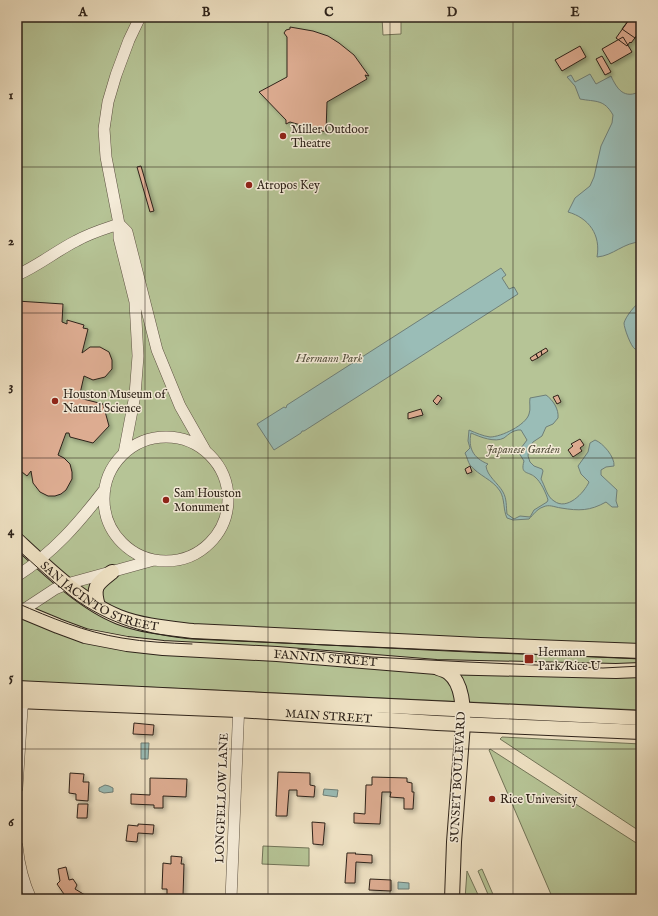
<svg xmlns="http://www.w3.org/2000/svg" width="658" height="916" font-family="'IM FELL English',serif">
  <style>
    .green { fill: #b6c496; stroke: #727458 }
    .water { fill: #9abdb7; stroke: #6f7f78; fill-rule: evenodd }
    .building { fill: #ddac91; stroke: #2e231a; filter: url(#shadow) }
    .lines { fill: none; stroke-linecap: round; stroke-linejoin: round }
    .minor-casing { stroke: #5e5344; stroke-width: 12 }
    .major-casing { stroke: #2e231a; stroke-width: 16 }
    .minor { stroke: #f5ecd9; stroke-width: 11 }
    .major { stroke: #efe2c4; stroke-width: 14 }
    .tram { stroke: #2e231a; stroke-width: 1 }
    .grid { fill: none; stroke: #2e231a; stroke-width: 1; stroke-opacity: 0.55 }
    .poi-dot { fill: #8f2418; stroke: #f5ecd9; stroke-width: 1.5 }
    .labels { text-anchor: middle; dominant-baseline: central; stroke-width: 3; stroke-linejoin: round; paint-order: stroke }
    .poi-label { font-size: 12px; fill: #2e231a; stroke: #f5ecd9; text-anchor: start }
    .park-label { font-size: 12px; font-style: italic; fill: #57533f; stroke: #f5ecd9 }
    .street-label { font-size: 12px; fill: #2e231a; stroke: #f5ecd9 }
    .neatline { fill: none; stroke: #2e231a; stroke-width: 1.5 }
    .grid-label { font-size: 13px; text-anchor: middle; font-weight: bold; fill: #2e231a }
  </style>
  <defs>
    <filter id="shadow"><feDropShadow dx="2.5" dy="2.5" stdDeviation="2" flood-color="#0004"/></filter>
  </defs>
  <rect width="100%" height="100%" fill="#efe2c4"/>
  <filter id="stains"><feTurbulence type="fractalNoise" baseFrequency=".005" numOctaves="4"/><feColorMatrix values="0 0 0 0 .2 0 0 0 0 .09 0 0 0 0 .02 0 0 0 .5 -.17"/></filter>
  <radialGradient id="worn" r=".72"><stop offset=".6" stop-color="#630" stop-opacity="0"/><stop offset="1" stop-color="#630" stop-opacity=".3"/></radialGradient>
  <!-- green -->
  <path class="green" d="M17,17H382L383,35L401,34V17H641V710L17,681Z
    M502,737L641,744V832L500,739Z
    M490,749L641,846V899H553L489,750Z
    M263,846L309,848V866L262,864Z
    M482,869L495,899H490L478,871Z
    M467,871L480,899H465Z"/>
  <!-- water -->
  <path class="water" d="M590,74L596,84L611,76C617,89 624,100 641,91V242C624,242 613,256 597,257C601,235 589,218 568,212L575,198L590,186L594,177L601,146L612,123L613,115C604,99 596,102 580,99L575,86L567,77L571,75L575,82Z
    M501,268L506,275L502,278L509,289L514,287L518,294L304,431H302L301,433L274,450L257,424L284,407L286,408L287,405Z
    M641,301V349C639,349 637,350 635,349C631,347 624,328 624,323C626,316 635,305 641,301Z
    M546,395C553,400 559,409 558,418L553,424L546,427L542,436L533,442L529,448L528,456L530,462L534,466L542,469L543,471L541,479C545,486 547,497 554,501C567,511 584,493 589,482L581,474L578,466L588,452L590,443L595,440C603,443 615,457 614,466L606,467L601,470V475L617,490L616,501L618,507H612L606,502C590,511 579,511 561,508C554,507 549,504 543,507C537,509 533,515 529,519L513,520L507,518C503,510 505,499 500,491C492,479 479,476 470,465C468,462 467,457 465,453L470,448L468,441L469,430C476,433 483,436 490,437C501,437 526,425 529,414C531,409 529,403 530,398ZM518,430H521L527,440L521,448L511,453L512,454L519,453L524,461C520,475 528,471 535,477C541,482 546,493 548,500L547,502L534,510L530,517L520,516L514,519L507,514C506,506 507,499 503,492C498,483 487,476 486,466L488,464C473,458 468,448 471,433C480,437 495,443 504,438C509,434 512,431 518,430Z
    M141,743H149L148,759H141Z
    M105,785L109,786L113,788V792L104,793L99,791V788Z
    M324,789L338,790L337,797L323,795Z
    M398,882L409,883V889H398Z"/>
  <!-- building -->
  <path class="building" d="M625,17H635L633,21L625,18Z
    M631,17L641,25V30L635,38L622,29Z
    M631,17L641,25V30L631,43L630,42L627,46L616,38Z
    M290,27L313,31L328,36L339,43L354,55L369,76L365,75L367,79L327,102L326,132L290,122L286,124V120L259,92L287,77V37L284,33L286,30L290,29Z
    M623,37L632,52L611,64L602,49Z
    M580,46L586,57L562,71L555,60Z
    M602,56L611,72L605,75L596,59Z
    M141,166L154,211L150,212L137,167Z
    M17,301L63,304L62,322L67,324V320L84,325L83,328L88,329L82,353L90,347H100L109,352L112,360V369L105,377L93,380L84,376L79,398L103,404L109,426L93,443L70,437L69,433H66L58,455L64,458L70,464L72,472V479L66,490L61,494L55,496H48L40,492L33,483L31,471L27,476L17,468Z
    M546,348L548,351L542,355L541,351Z
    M541,351L542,355L538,358L536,354Z
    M536,354L538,358L532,361L530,358Z
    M438,395L442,398L437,405L433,401Z
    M558,395L561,402L557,404L553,397Z
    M421,409L423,415L408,419V413Z
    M580,439L584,445L580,448L582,451L573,457L568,450L573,446L571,444Z
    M470,466L472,472L467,474L465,469Z
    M134,723L154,725L153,735L133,734Z
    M278,772L310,773V785L315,786L314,797L297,796V790H289L287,816H276Z
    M70,773L84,774L83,782H89L88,801L76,800V794L69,793Z
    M372,777L407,778V782L412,783V792H414L413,809H404V798L390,797L391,792H382L380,824L354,823V813L365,814L366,785H372Z
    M150,778L187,779L186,797L163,796V808H154V805L131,804V794L150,795Z
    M78,804H88L87,818H77Z
    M312,822L325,823L323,845L313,844Z
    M138,824L154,825L153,834L138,833L137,842L126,841L128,825L138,826Z
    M347,853H356L355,854L372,855V863L356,862L355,883H345Z
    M171,856L182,857L181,864H184L183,896L167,895V889H162L163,863L171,864Z
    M66,867L69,880L73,879L77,885L75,889L85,895L83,899H75L69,895L66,897L57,884L60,881L58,869Z
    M370,879L391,880V891L369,890Z
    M150,895L161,896L160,899H149Z"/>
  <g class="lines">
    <defs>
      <path id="minor" d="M119,224L127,232L157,350L180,406L205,450
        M17,275C38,266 56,251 76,241C90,233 104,229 119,224
        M104 499a62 62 0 1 1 124 0a62 62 0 1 1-124 0Z
        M124,453L135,395L138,356L135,302L119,238V224L106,157L104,129L108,102L116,75L129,40L140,17
        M17,576C54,552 78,524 105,489
        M17,614L55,589L67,584L154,560
        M17,788L22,709L24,701
        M17,846C19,865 23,882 31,899
        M231,899L239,702"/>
      <g id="major">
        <path id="s1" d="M17,540C45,566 83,603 119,617C142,626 168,628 193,631L480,645L641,651"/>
        <path d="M98,606C92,586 97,584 112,572"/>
        <path id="s2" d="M17,609L58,626L85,636L127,644L163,648L277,654L436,667L616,671L641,670"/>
        <path d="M438,668C441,669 447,671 449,673C463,684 463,708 463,724L454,842L452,899"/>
        <path d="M17,688L641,718"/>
        <path id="s3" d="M17,701L238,710L437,723L641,732"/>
      </g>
    </defs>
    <!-- minor casing -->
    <use href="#minor" class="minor-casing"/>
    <!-- major casing -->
    <use href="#major" class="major-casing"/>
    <!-- minor -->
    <use href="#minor" class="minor"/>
    <!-- major -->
    <use href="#major" class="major"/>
    <!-- tram -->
    <path class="tram" d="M17,549C35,565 53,582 72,597C108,624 149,635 192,639L641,659
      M17,603C51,618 85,632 122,638C145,642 169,643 192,644
      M298,649L372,657L468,662L603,668L641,666"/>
  </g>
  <!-- grid -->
  <path class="grid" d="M145,17V899M268,17V899M390,17V899M513,17V899M17,167H641M17,313H641M17,458H641M17,603H641M17,749H641"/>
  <!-- markers -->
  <g class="poi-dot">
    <circle cx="283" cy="136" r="4"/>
    <circle cx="249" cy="185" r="4"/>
    <circle cx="55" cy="401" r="4"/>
    <circle cx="166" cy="500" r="4"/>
    <rect x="524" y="654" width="10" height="10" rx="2"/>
    <circle cx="492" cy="799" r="4"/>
  </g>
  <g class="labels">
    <!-- poi labels -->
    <g class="poi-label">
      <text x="291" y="129">Miller Outdoor<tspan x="291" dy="14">Theatre</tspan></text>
      <text x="257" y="185">Atropos Key</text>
      <text x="63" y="394">Houston Museum of<tspan x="63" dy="14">Natural Science</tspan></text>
      <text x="174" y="493">Sam Houston<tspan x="174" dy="14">Monument</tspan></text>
      <text x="538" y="652">Hermann<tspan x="538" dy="14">Park/Rice U</tspan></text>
      <text x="500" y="799">Rice University</text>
    </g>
    <!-- park labels -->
    <g class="park-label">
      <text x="329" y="358">Hermann Park</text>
      <text x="523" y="449">Japanese Garden</text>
    </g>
    <!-- street labels -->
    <g class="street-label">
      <text stroke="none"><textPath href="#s1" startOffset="102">SAN JACINTO STREET</textPath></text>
      <text stroke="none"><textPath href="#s2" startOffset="315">FANNIN STREET</textPath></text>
      <text stroke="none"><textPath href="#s3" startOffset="312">MAIN STREET</textPath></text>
      <text transform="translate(458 777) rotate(-87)">SUNSET BOULEVARD</text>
      <text transform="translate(222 798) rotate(-88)">LONGFELLOW LANE</text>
    </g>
  </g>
  <!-- margin -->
  <rect width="658" height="916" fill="none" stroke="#efe2c4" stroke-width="44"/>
  <rect x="22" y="22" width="614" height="872" class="neatline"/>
  <g class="grid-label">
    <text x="83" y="16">A</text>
    <text x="206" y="16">B</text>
    <text x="329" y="16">C</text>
    <text x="452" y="16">D</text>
    <text x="575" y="16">E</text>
    <text x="11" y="99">1</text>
    <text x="11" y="245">2</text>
    <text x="11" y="390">3</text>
    <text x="11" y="535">4</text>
    <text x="11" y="681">5</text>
    <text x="11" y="826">6</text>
  </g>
  <rect width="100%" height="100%" filter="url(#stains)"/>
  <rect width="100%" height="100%" fill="url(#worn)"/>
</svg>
